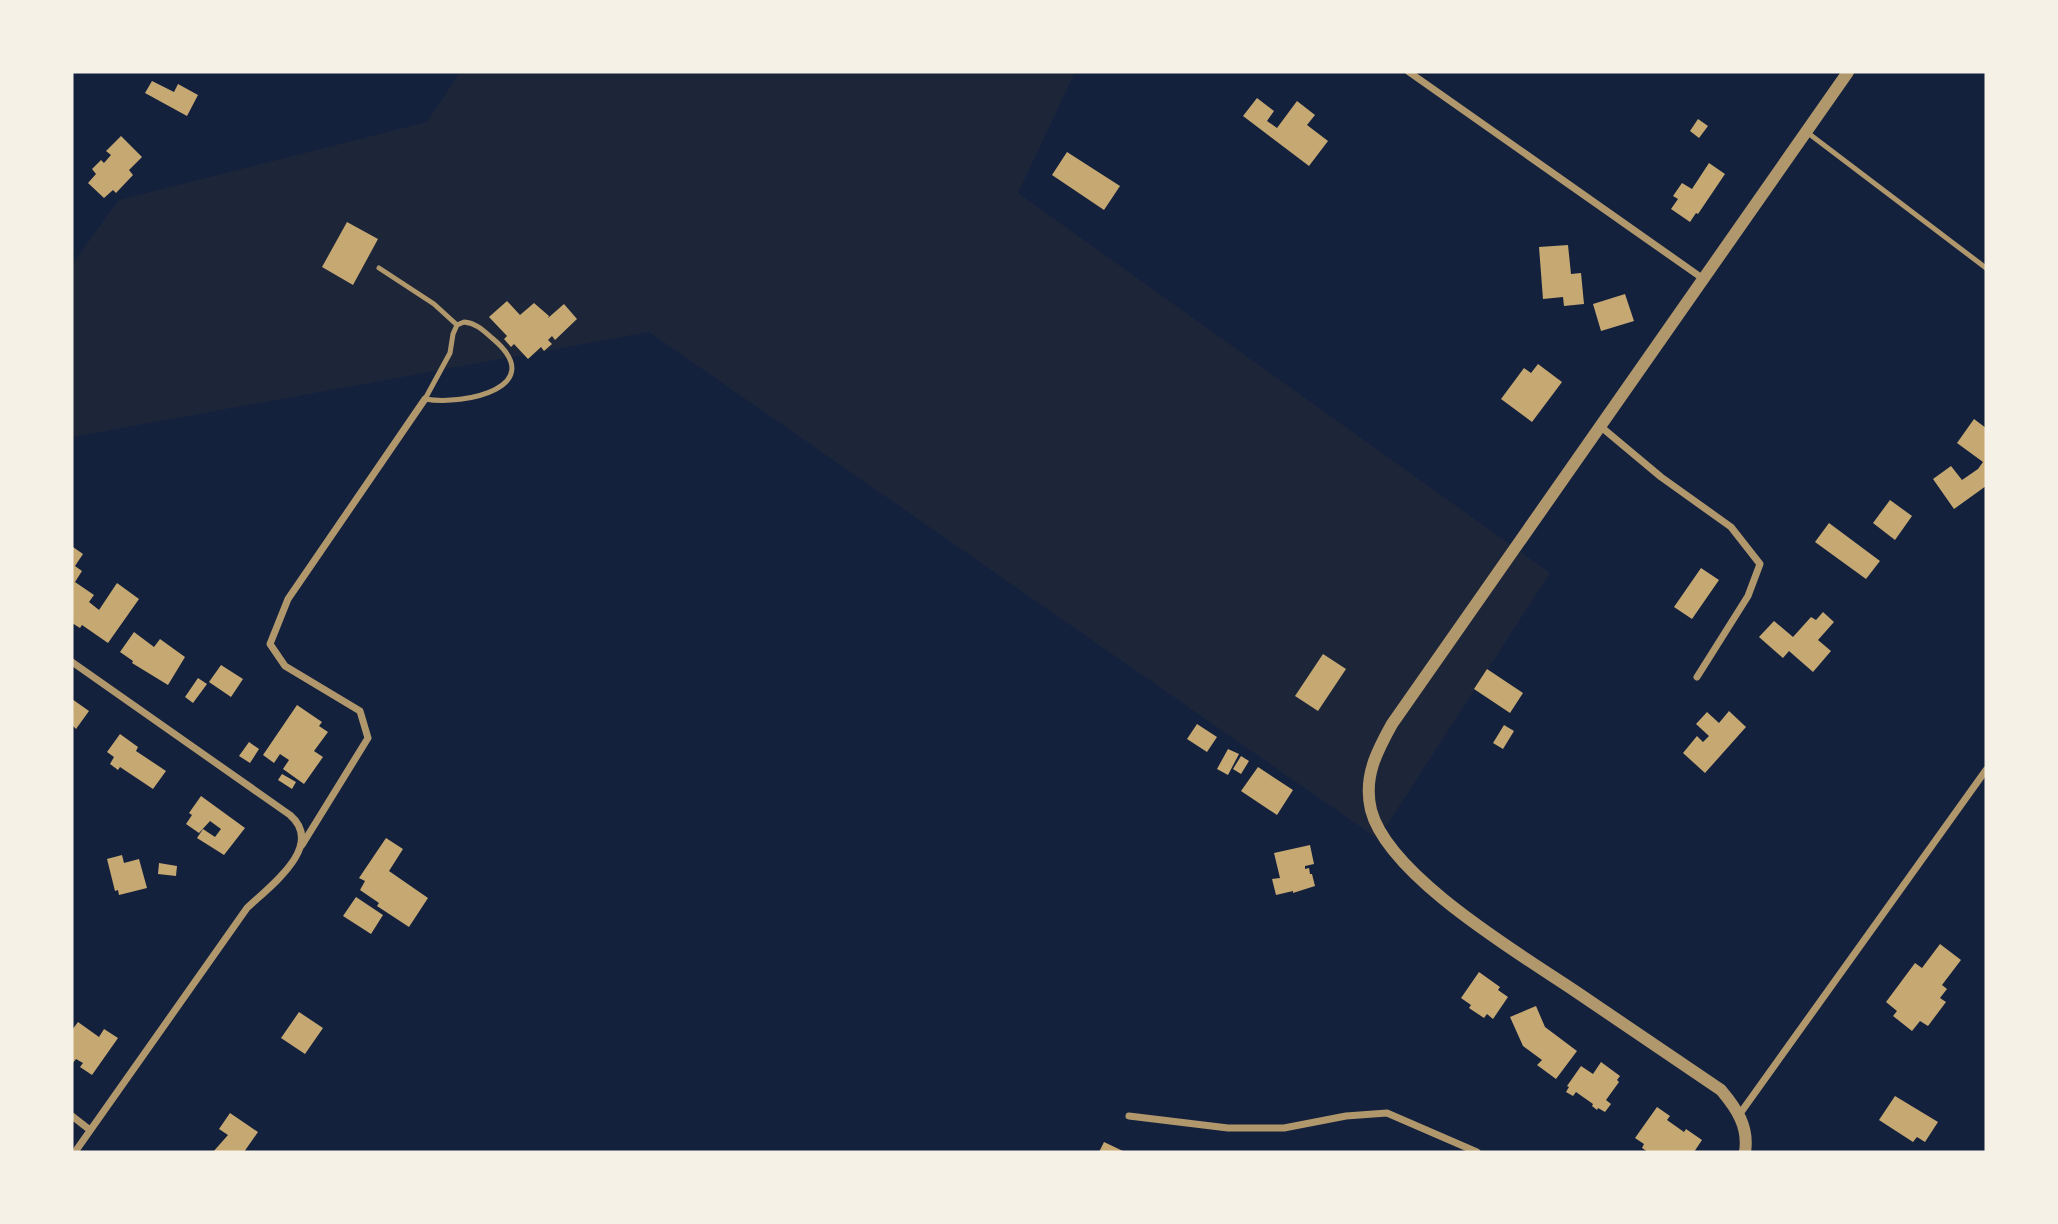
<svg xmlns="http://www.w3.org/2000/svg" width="2058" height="1224" font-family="'Fira Sans Condensed',sans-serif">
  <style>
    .green { fill: #1d2539 }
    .building { fill: #c6a872 }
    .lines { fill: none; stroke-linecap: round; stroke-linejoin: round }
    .service { stroke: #b1986c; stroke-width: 5 }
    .minor { stroke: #b1986c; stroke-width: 7 }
    .tertiary { stroke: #b1986c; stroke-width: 12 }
  </style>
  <rect width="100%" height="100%" fill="#14213d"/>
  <!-- green -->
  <path class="green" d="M460,72H1075L1018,193L1550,573L1378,839L649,332L72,437V264L119,200L427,122Z"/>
  <!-- building -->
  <path class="building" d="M152,81L174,92L178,84L198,95L187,116L145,93Z
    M1257,98L1274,111L1267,121L1277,128L1297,101L1315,115L1307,125L1328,141L1309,166L1243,116Z
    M1698,119L1708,126L1699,138L1690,131Z
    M121,136L142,157L129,170L133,175L116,193L113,190L104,198L88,183L96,174L92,169L101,160L104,163L111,155L106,151Z
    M1067,152L1120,186L1104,210L1052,175Z
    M1709,163L1725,174L1698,214L1696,213L1690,222L1671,209L1678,199L1673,196L1682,183L1692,189Z
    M347,222L378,239L353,285L322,267Z
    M1568,245L1571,274L1581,273L1584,304L1564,306L1563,297L1543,299L1539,247Z
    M1625,294L1634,321L1601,331L1593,304Z
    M507,301L520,315L534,303L549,316L548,318L564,304L577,319L555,340L552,336L548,340L552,344L544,351L541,347L528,359L514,344L511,347L504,339L507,336L489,317Z
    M1538,364L1562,382L1532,422L1501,399L1524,368L1531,373Z
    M1974,419L1986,428V486L1954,509L1933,479L1951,466L1962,480L1978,469L1983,462L1957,443Z
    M1890,500L1912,516L1895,540L1873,523Z
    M1829,523L1880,561L1866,579L1815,542Z
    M73,547L83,554L75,566L82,571L75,582L94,595L89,602L99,610L117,583L139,599L108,643L82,625L80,628L72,623Z
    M1701,568L1719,580L1692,619L1674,607Z
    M1823,612L1834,622L1818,640L1831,651L1813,672L1789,651L1783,658L1759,637L1774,621L1793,637L1811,617L1816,620Z
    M134,632L154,647L160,639L185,657L168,685L132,663L133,661L120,652Z
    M1323,654L1346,669L1318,711L1295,696Z
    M221,665L243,679L231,697L209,682Z
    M1487,669L1523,693L1510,713L1474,689Z
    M198,678L207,684L193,703L185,697Z
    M72,699L89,711L76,729L72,725Z
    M297,705L322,722L319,726L328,732L314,751L323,757L304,784L283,769L289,760L280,754L274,763L263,755Z
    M1729,711L1746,727L1705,773L1683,753L1697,736L1703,742L1709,736L1696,724L1707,712L1719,723Z
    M1197,724L1217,737L1207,752L1187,739Z
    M1504,725L1514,731L1503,749L1493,743Z
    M120,734L138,747L136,751L166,771L153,789L120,767L118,770L110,764L114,757L107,752Z
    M249,742L259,749L250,763L239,756Z
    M1228,749L1239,754L1228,775L1217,769Z
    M1241,756L1249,761L1241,774L1233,769Z
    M1258,767L1293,790L1277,815L1241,791Z
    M282,774L296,782L292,789L278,780Z
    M201,796L245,828L224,855L197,838L203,829L215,837L221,829L210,821L199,833L186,824L192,815L189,813Z
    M386,838L403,849L389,871L428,898L409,927L377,906L379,903L360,890L365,881L359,878Z
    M1310,845L1314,864L1305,866V869L1309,868L1310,874H1312L1315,886L1293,893V891L1276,895L1272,879L1280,878L1274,853Z
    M122,855L124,863L139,859L147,888L119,895L118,890L115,891L107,859Z
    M159,863L177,866L176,876L158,874Z
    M356,897L383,915L371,934L343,916Z
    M1940,944L1961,960L1942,985L1947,989L1940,998L1946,1002L1928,1026L1920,1021L1912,1031L1893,1016L1897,1011L1886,1002L1915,963L1922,968Z
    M1479,972L1500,987L1498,990L1508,997L1493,1019L1487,1014L1484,1018L1469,1008L1471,1005L1461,998Z
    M1536,1006L1545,1027L1577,1051L1556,1079L1537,1065L1542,1060L1523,1046L1510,1017Z
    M299,1012L323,1028L305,1054L281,1038Z
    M78,1022L99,1037L104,1029L118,1038L92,1075L80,1067L83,1063L76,1059L72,1064V1030Z
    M1601,1062L1620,1076L1617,1080L1619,1082L1606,1100L1611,1104L1605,1112L1598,1108L1597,1110L1592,1106L1593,1104L1576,1092L1573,1096L1566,1092L1569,1087L1567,1086L1581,1066L1593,1074Z
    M1895,1096L1938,1122L1925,1142L1917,1137L1913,1142L1879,1120Z
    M1657,1107L1670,1116L1667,1120L1684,1132L1686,1129L1702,1140L1694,1152H1648L1642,1148L1644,1144L1635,1138Z
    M230,1113L258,1132L244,1152H213L228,1135L219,1129Z
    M1104,1142L1125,1152H1099Z"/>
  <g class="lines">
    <!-- service -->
    <path class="service" d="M1808,133L1986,268
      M379,268L434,304L457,325
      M464,322C476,323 483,330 492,338C551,387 464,406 425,399L450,353L453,334L457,325Z"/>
    <!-- minor -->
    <path class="minor" d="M1409,72L1702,278
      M1600,426L1661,477L1731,527L1760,564L1748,596L1697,677
      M72,662L290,815C326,846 269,887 247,908L75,1152
      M302,845L368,738L360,711L285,666L270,644L288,599L425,399
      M1739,1115L1986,770
      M72,1116L90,1130
      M1129,1116L1228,1128H1284L1346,1116L1387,1113L1477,1152"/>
    <!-- tertiary -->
    <path class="tertiary" d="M1745,1152C1749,1127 1737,1109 1721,1090C1673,1057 1624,1024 1575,991C1520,954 1388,876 1371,810C1363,777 1377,751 1392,724L1848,72"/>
  </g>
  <!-- border -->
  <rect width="2058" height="1224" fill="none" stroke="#f6f1e7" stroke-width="147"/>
</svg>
